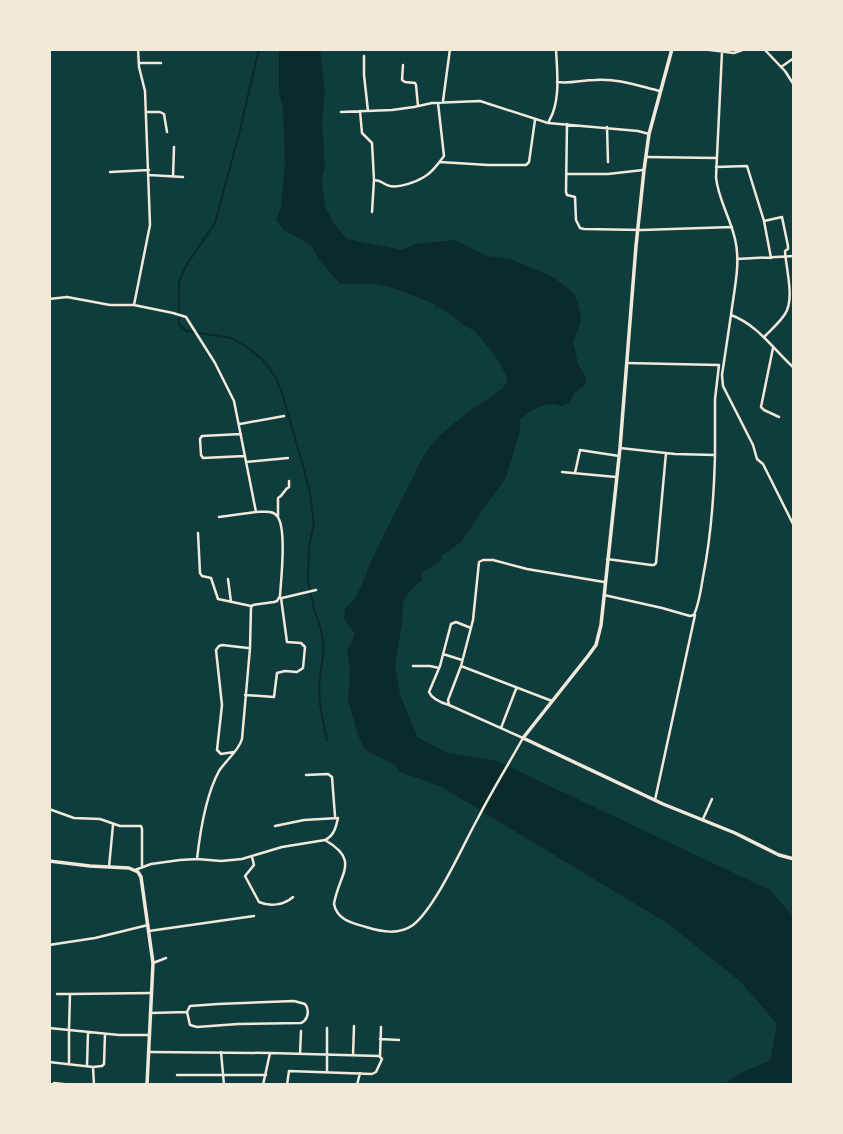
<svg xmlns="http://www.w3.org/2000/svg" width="843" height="1134" font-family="Commissioner,sans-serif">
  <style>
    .water { fill: #0a2a2b }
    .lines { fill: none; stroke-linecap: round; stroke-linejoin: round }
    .stream { stroke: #0a2a2b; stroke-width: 2 }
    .minor { stroke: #f1e9da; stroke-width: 2.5 }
    .tertiary { stroke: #f1e9da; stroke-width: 3.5 }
  </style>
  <rect width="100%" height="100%" fill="#0f3d3e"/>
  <!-- water -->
  <path class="water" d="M279,49H320L325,92L322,121L325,168L323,173L322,183L325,206L333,222L347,239L402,250L415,244L455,240L487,256L511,259L553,277L574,293L578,304L581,317L580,324L573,342L578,364L586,377L585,385L573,394L570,403L561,406C546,400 531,410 520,420V431L506,478L491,498L462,541L442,556L440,562L422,572V580L408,593L403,603L402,623L395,665L400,694L417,737L447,753L497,761L770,890L794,917V1085H723L742,1072L770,1061L777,1024L742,983L667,923L440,786L400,772L395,765L365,750L358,735L348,700L350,668L347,652L355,634L344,619L345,608C361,597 365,573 373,557C386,530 399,505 412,479C415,475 416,469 419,464C437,430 471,411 502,389L507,382V376L493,353L475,331L465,326L442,308L436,309L435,304L390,287L375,284H340L319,260L311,245L284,230L276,220L281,206L285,165L283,109L279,91Z"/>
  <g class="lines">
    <!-- stream -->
    <path class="stream" d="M259,49L239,134L215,223L187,264L179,282V324L186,331L231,338L247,347L263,360L276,378L282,393L302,462L310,493L312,510L314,523L309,547L308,580L314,609L321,629L324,648L319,686L320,705L327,741"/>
    <!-- minor -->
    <path class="minor" d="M702,49L734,53L745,49
      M764,49L785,71L794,85
      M722,52L716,177C718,199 730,217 735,239C741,263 734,290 731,315C758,325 773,349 794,368
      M364,56V75L368,111
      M139,63H161
      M403,65L402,80L405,82L415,83L416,85L418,106
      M781,67L794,58
      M557,82C570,84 582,80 595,80C617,78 639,86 660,91
      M443,101L450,49
      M360,111L362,133L372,143L374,180L372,212
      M146,112H160L164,114L167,132
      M341,112L392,110L414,107L432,103L480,101L548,123L638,131L649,134
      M549,121C561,101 557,71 556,49
      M567,124L566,192L567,195L575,197L576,220L580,228L584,229L642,230L732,227
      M607,127L608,162
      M646,157L716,158
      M440,162L488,165H526L529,162L535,120
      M716,167L747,166L764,221L771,258
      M110,172L149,170
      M566,174H608L643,170
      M149,175L183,177
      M173,177L174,147
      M374,180C382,180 382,184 390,186C399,188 416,182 424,177C432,173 439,163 444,156L438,103
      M764,221L782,217L788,246V249L785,251C786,269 795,299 785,314C780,322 772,329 765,336
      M737,259L794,256
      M49,299L67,297L110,305H134L173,313L186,317L215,363L234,401L256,512C263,512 273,510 277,516C287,527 281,580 280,596L277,601L274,602L253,605L251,607L250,648L242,739C238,752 226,760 219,771C206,795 200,832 197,859
      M134,305L150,225L145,91L139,67L138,49
      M731,315L722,375L723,386L753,445L757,459L763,464L794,526
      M773,348L761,407L764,410L779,417
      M627,363L718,365
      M240,424L284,416
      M241,434L202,436L200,439L201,455L203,458L245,456
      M620,448L675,454L715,455V399L719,365
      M246,462L288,458
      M562,472L616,477
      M575,473L580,450L619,456
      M219,517L256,512
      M278,517V498C284,495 284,489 289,487V481
      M198,533L200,573L202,576L211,578L218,599L251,606
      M607,559L651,565H654L656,563L666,453
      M228,579L231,602
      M604,595L662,608L690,616L694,615C699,604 701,590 703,577C711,537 714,497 715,455
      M282,598L316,590
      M443,654L462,660
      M413,666H430L439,668
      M461,666L552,701
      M245,695L274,697L277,673L285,671L297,672L303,668L305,647L301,643L287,642L281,598
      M449,705C442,703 432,699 429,692L440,666L451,624L456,622L471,628
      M501,728L516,689
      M234,752L221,754L217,750L222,705L216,650L219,646L222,645L248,648
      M306,775L328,774L332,777L335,816
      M655,800L695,615
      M49,809L74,818L100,819L120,826H141L142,829V867
      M703,819L712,799
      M325,840C361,861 339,873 334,904C337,920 352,923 366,927C382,932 399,935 413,925C436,907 463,845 478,818C492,791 508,765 523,738L449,705L448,700L461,666L473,620L479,562L483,560H493L527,569L604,582
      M252,857L254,865L245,876L259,902C270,907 284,905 293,897
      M109,867L113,825
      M135,870L151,864L180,860L197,859L221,861L242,859L282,847L325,840C334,836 336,827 338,818L304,820L275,826
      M149,931L254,916
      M49,945L95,938L148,925
      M153,963L166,958
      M70,994L151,993
      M150,1013L187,1012L190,1006L218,1004L294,1001L305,1004C310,1010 308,1020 301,1023L238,1024L197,1027L190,1025L187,1012
      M49,1028L69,1030L70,994H57
      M380,1039L399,1040
      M149,1052L270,1053L263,1085
      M221,1052L224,1085
      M270,1053L379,1056L382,1059L376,1072L372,1074L289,1071L287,1085
      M300,1054L301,1031
      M353,1056L354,1026
      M380,1057L381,1027
      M49,1062L93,1067L94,1085
      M69,1064V1030L119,1035H149
      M87,1066L88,1032
      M93,1067L102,1066L104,1064L105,1034
      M327,1071V1028
      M177,1075H266
      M54,1083L72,1085
      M357,1085L360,1073"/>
    <!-- tertiary -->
    <path class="tertiary" d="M672,49L649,134L644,170L636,246L620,448L601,625L596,645L588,656L523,738L663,804L735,833L779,855L794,859
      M49,861L90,866L129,868L138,872L141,877L153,963L147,1085"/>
  </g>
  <!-- border -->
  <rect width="843" height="1134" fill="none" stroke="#f1e9da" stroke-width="102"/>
</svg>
